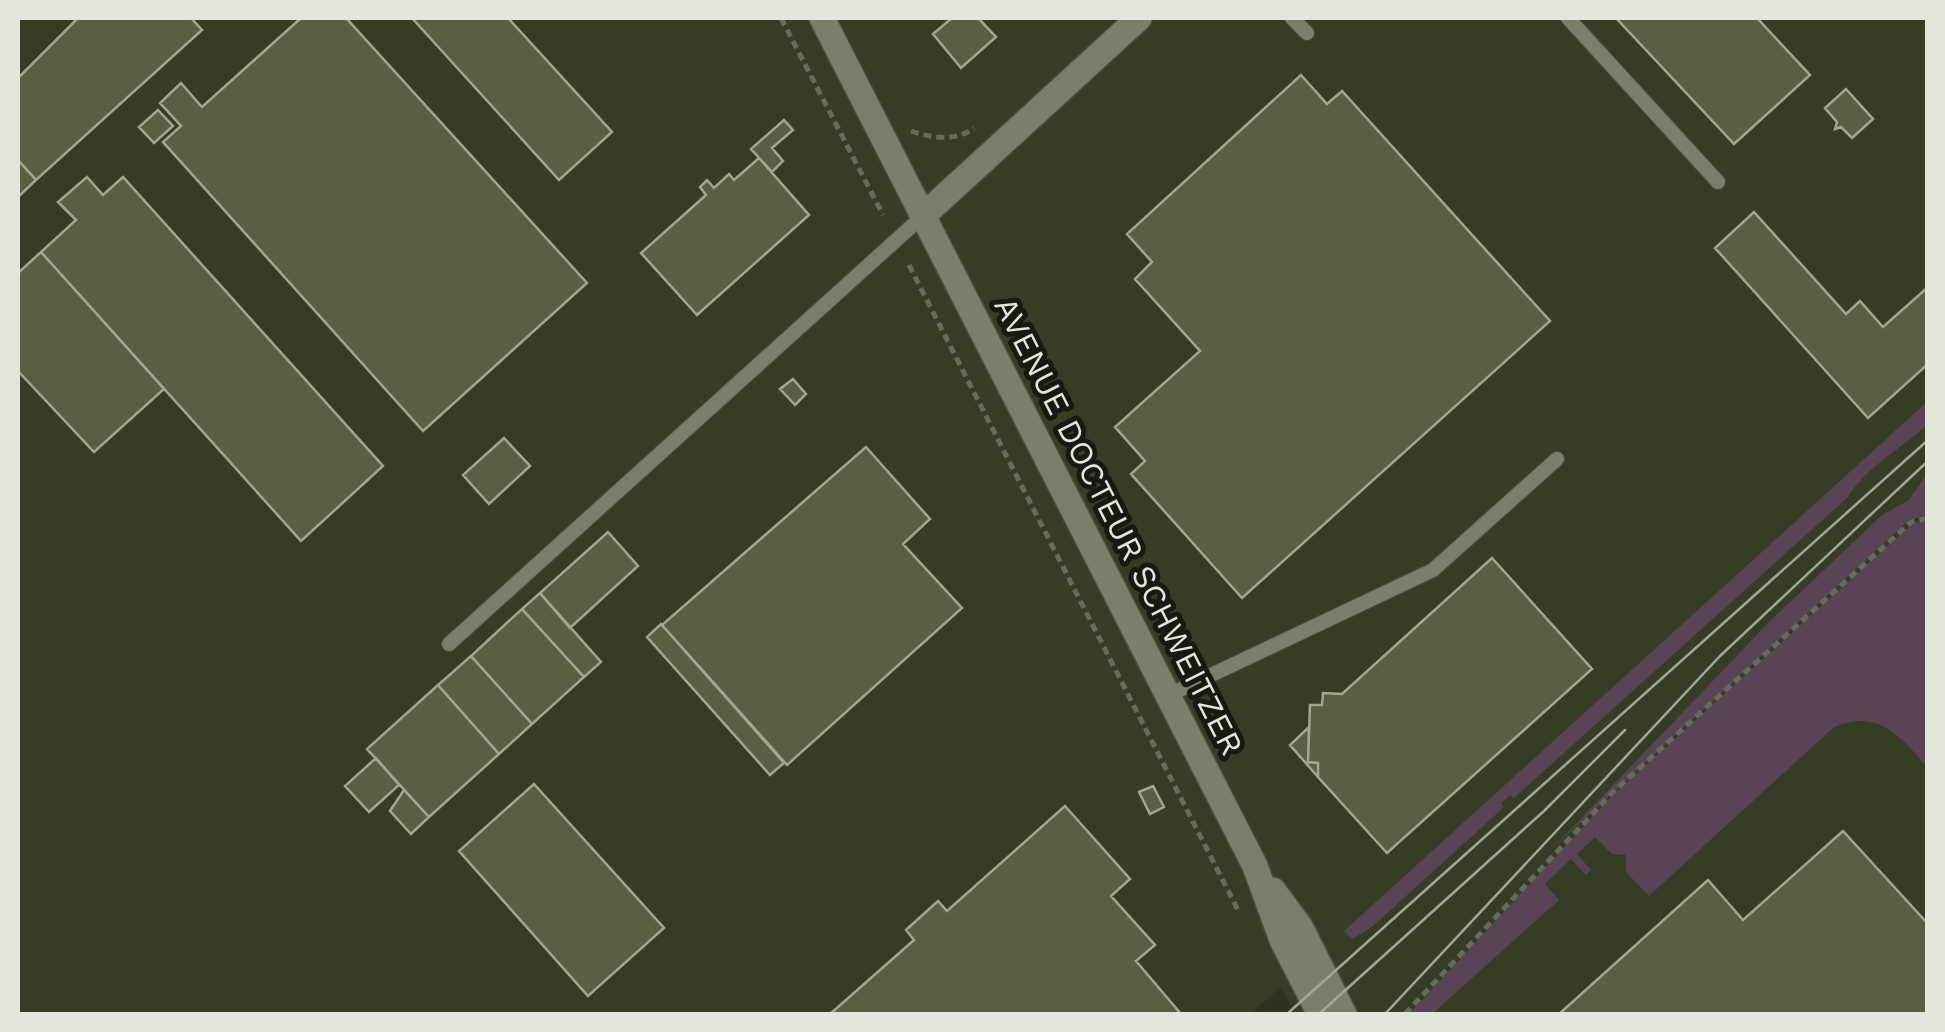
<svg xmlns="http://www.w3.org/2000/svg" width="1945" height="1032" font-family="'Work Sans',sans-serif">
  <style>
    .built { fill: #363d26 }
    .green { fill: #594456 }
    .building { fill: #566044; stroke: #a0a893; stroke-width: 2.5 }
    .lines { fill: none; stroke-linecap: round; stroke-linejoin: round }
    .service-casing { stroke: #4a5040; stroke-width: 16 }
    .minor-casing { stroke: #4a5040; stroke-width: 28 }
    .path { stroke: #666c5c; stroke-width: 5; stroke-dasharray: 8 5; stroke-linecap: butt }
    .service { stroke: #78806b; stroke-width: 14 }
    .minor { stroke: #78806b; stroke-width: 25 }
    .tram { stroke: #a1a799; stroke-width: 2.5 }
    .labels { text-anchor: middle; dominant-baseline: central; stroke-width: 10; stroke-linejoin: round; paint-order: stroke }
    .street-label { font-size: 32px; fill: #e2e7db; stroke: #171a12 }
  </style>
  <rect width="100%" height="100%" fill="#2d3321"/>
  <!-- built -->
  <path class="built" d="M18,18H1927V1014H1295L1281,987L1250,1014H18Z"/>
  <!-- green -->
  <path class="green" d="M1927,402V425C1901,449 1866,467 1848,497L1514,798L1510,795L1501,803L1504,807L1372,927L1352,939L1344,931Z
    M1927,474V515L1909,520L1554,847L1770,621L1882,515L1909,500Z
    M1927,520V767C1899,735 1879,709 1834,727L1649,896L1626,872V855L1612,854L1595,837L1577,854L1591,870L1586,875L1571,859L1545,884L1559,900L1432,1014H1409L1613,795L1912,524Z"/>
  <!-- building -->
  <path class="building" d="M78,18H191L202,30L36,180L18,160V78Z
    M301,18H346L587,283L423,431L163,142L181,126L160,103L181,83L202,107Z
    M412,18H508L612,132L559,180Z
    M952,18H978L996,37L961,68L933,34Z
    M1616,18H1757L1810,75L1734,144Z
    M1301,75L1327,104L1342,91L1550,321L1242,598L1131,474L1145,461L1115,427L1200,351L1135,279L1152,262L1127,234Z
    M1846,89L1873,119L1852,138L1841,127L1835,129L1837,122L1825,108Z
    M158,110L173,126L154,143L139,127Z
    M784,120L793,130L772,148L783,161L772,172L751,149Z
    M759,158L809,215L697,315L641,253L706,195L700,187L707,180L714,188L729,174L734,180Z
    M20,162L36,180L18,197V164Z
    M87,177L103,195L123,177L383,466L301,541L41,252L76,220L58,202Z
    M1754,212L1846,314L1860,301L1883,327L1928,287V364L1868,418L1715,248Z
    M41,252L164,389L94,452L18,371V273Z
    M793,379L806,394L795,405L780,389Z
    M504,438L530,466L489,504L463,475Z
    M866,447L930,519L903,544L962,608L787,765L662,625Z
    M608,532L638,566L570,628L540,593Z
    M1492,558L1592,669L1387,853L1318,777V763L1308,762L1310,705H1322L1323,693L1342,694Z
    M540,593L601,662L584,677L522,609Z
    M522,609L584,677L532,724L471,656Z
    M661,624L784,763L770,775L647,637Z
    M471,656L532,724L499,754L438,685Z
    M438,685L499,754L429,817L367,749Z
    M1309,727L1308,762L1318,763V777L1290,745Z
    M376,758L399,785L369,812L345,786Z
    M534,784L664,928L588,996L459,851Z
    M1153,786L1164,807L1150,814L1139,792Z
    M404,790L429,817L411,834L390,811Z
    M1065,806L1130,879L1111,896L1155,945L1136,961L1181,1014H830L914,940L906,930L938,901L947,911Z
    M1843,831L1928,924V1014H1559L1708,880L1743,920Z"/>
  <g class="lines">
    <defs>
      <path id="service" d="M1292,18L1307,33
        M1568,18L1718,182
        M449,644L924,215
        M1169,695L1433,570L1557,459"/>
      <path id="minor" d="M822,18L1255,866L1282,940L1320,1014
        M924,215L1139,18
        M1273,890L1301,928L1344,1014"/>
    </defs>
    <!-- service casing -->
    <use href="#service" class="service-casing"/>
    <!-- minor casing -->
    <use href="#minor" class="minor-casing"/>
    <!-- path -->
    <path class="path" d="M781,18L883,215
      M911,131C932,138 955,142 974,128
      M909,265L1239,912
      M1405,1014L1613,792L1911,522L1928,518"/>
    <!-- service -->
    <use href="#service" class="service"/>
    <!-- minor -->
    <use href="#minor" class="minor"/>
    <!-- tram -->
    <path class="tram" d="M1287,1014L1928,440
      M1319,1014L1544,811L1625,730
      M1385,1014L1720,656L1928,461"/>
  </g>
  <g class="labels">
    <!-- street labels -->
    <g class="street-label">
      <text transform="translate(1119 526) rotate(63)">AVENUE DOCTEUR SCHWEITZER</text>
    </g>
  </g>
  <!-- border -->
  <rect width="1945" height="1032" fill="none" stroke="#e2e7db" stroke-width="40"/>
</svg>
